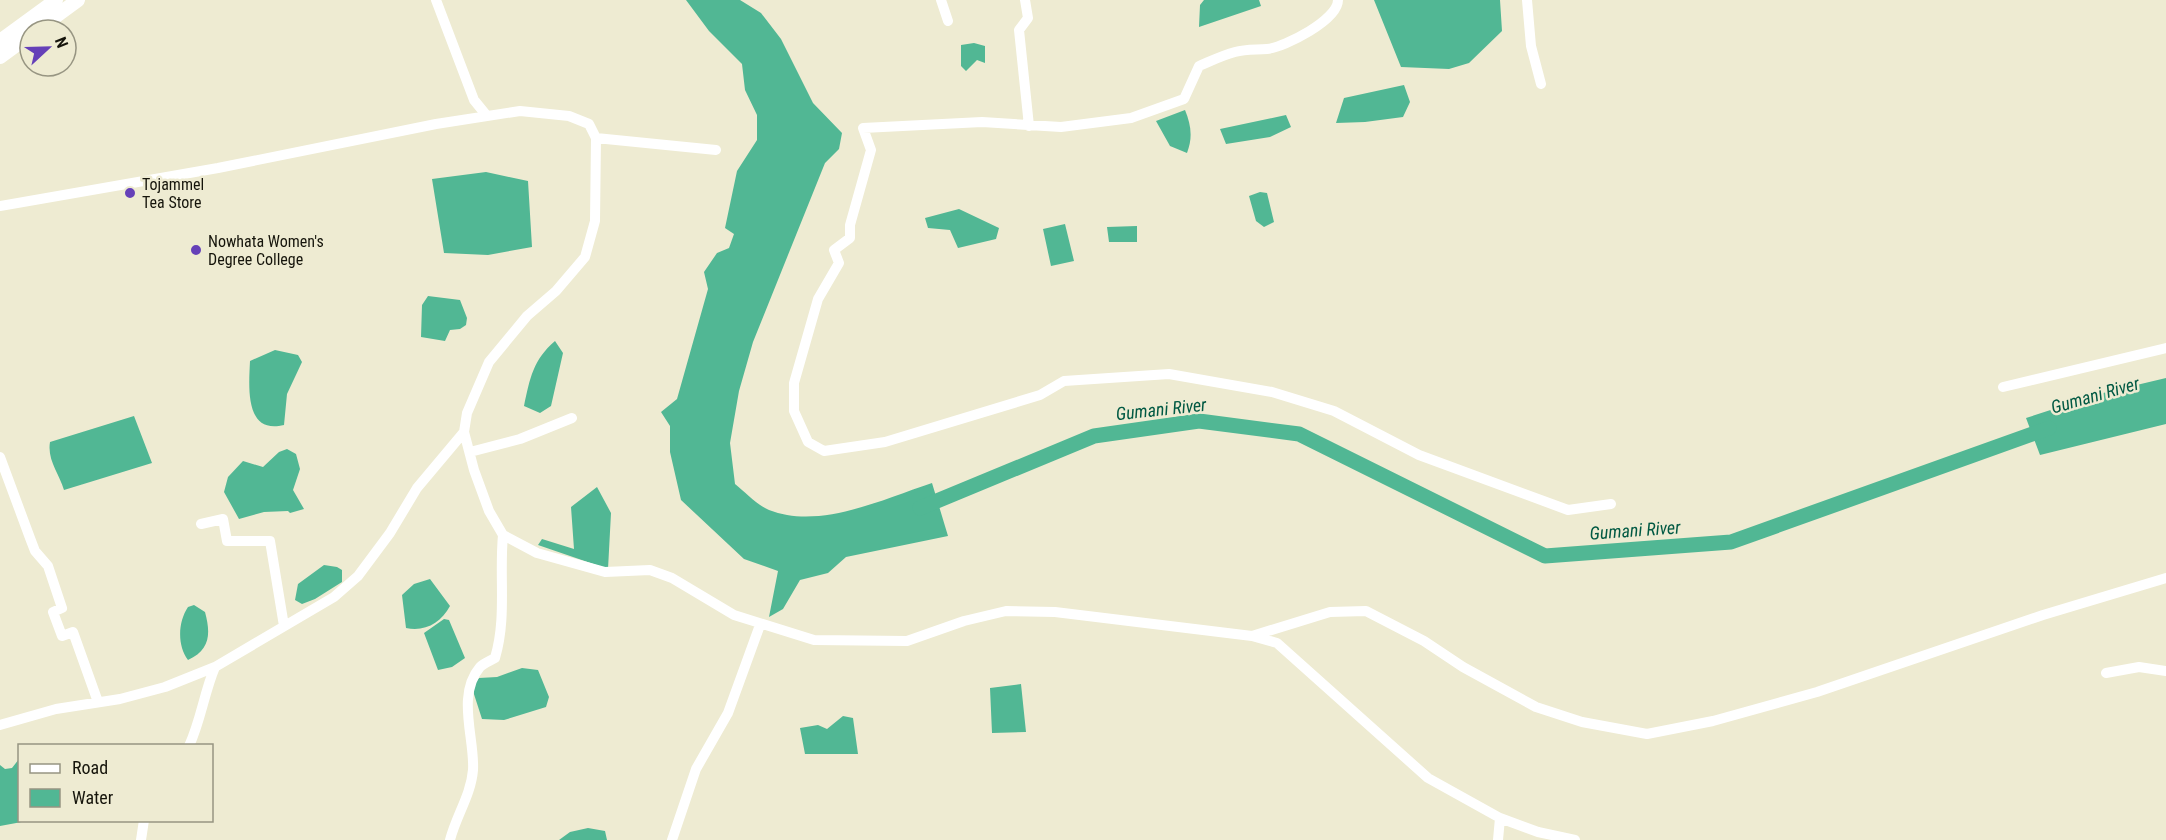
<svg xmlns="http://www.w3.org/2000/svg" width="2166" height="840" font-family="'Roboto Condensed',sans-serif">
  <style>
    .water { fill: #51b794 }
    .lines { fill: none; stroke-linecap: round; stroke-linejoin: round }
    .river { stroke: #51b794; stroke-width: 15 }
    .minor { stroke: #fff; stroke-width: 10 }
    .major { stroke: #fff; stroke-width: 14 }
    .poi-dot { fill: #6540b8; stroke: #eeebd2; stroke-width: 2 }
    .labels { text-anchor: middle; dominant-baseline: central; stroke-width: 5; stroke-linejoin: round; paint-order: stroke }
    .poi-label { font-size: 16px; fill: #15140b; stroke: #eeebd2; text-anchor: start }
    .water-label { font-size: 18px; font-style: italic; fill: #015943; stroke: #eeebd2 }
  </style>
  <rect width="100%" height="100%" fill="#eeebd2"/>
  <!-- water -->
  <path class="water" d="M686,0H740L761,13L781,39L813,103L842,133L839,149L825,163L753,342L739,391L730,443L735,484C745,492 757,505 769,510C820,530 883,499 932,483L948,536L846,557L828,573L800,580L783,609L769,617L778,571L744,559L681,500L670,452V426L661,412L677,399L708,289L704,272L717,253L729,248L734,234L725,228L737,171L757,140V115L745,90L742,64L709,31Z
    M1204,0H1259L1261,6L1199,27L1200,5Z
    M1374,0H1500L1502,31L1469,63L1449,69L1401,67Z
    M974,43L985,46V63L977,60L966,71L961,66V45Z
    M1404,85L1410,102L1403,117L1365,122L1336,123L1344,98Z
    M1185,110C1191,125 1193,137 1187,153L1170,146L1156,121Z
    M1286,115L1291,127L1270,137L1226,144L1220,129Z
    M486,172L528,181L532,247L488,255L444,253L432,179Z
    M1260,192L1267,193L1274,222L1264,227L1256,221L1249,196Z
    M959,209L999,228L996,239L958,248L950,230L928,228L925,218Z
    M1065,224L1074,261L1051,266L1043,229Z
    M1137,226V242H1109L1107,227Z
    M428,296L460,300L467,318L466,325L460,329L450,330L445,341L421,337L422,305Z
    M555,341L563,353L551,406L540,413L524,406C530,378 533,360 555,341Z
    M275,350L298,355L302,362L287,394L284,425C244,435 249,386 250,361Z
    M2166,378V424L2040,455L2026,418L2103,393Z
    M134,416L152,463L64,490C59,473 47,460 50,442Z
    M287,449L296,454L300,469L293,490L304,509L290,513L288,511L264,512L239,519L224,492L228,477L243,461L263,467L279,452Z
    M597,487L611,513L608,569L538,545L542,539L574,549L571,507Z
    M324,565L337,567L342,570V582L315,599L302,604L295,600L298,584Z
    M430,579L450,606C441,623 425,632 406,628L402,595L414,584Z
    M194,605L205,612C211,634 210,650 188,660C177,645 178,622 188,607Z
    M444,619L449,620L465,658L452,667L438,670L424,633Z
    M522,668L538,670L549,697L546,707L504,720L482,719L472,688L479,678L497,677Z
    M1021,684L1026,732L992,733L990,688Z
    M843,716L853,718L858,754H805L800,728L818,725L827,729Z
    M19,759L20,820L27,821L0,826V765L5,769L12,768Z
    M588,828L605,831L607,840H559L570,832Z"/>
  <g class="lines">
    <!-- river -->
    <path class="river" d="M920,508L1094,436L1199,421L1299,434L1545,556L1731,542L2049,428"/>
    <!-- minor -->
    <path class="minor" d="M436,0L474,100L487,116
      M941,0L948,21
      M1025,0L1028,18L1019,30L1029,126
      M1338,0C1338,20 1285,47 1267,49C1256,50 1246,49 1235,52C1223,55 1211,61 1199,66L1184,99L1131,118L1061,127L982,122L863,128L871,150L850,225V238L834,250L839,263L818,299L794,383V411L808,442L824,451L885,442L1040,395L1064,381L1169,374L1272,392L1334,411L1419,455L1568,510L1611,504
      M1527,0L1531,46L1541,84
      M596,138L716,150
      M0,206L218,168L436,124L520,111L569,116L589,124L596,138L595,221L585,257L556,291L527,316L489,362L467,413L464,432L474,470L489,511L503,535L537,553L605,572L650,570L672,578L734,615L814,640L907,641L964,621L1006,611L1055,612L1252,636L1277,643L1428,778L1500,818L1538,832L1575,840
      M2003,387L2166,348
      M470,452L520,439L572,418
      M0,457L30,538L35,551L48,566L62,608L53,612L62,636L73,632L98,702
      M201,524L223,519L227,541H270L284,626
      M1252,636L1330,612L1366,611L1424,641L1463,667L1536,707L1582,722L1647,734L1713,721L1817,692L2043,615L2166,578
      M2106,673L2139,667L2166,671
      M0,725L56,709L120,699L165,687L215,667
      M189,746C201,720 204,693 215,667L334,597L358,576L390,533L417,488L464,432
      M141,840L144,820
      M450,840C456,816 471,795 473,770C475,739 456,695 480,667C484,663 490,661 495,658C507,618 499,576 503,535
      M672,840L696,769L728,713L760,625
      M1498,840L1500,818"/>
    <!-- major -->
    <path class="major" d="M37,30L78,0
      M0,41L56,0
      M0,57L30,35"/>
  </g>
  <!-- markers -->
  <g class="poi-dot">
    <circle cx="130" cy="193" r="6"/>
    <circle cx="196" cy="250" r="6"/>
  </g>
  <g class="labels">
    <!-- poi labels -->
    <g class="poi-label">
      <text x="142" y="184">Tojammel<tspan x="142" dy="18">Tea Store</tspan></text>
      <text x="208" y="241">Nowhata Women's<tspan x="208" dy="18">Degree College</tspan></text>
    </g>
    <!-- water labels -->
    <g class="water-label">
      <text transform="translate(2095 395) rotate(-16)">Gumani River</text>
      <text transform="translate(1161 409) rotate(-6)">Gumani River</text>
      <text transform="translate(1635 530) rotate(-4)">Gumani River</text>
    </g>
  </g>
  <!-- legend -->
  <rect x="18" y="744" width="195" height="78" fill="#eeebd2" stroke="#979582" stroke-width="1.5"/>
  <rect x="30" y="764" width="30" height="9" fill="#ffffff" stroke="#979582" stroke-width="1.5"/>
  <text x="72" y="774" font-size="18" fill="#15140b">Road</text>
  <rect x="30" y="789" width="30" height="18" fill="#51b794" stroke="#979582" stroke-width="1.5"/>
  <text x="72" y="804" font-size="18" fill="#15140b">Water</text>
  <!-- north arrow -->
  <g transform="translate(48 48) rotate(68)"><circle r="28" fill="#eeebd2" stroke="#979582" stroke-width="1.5"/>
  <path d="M0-4.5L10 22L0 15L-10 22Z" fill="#6540b8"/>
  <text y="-9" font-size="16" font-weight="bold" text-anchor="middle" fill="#15140b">N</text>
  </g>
</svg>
